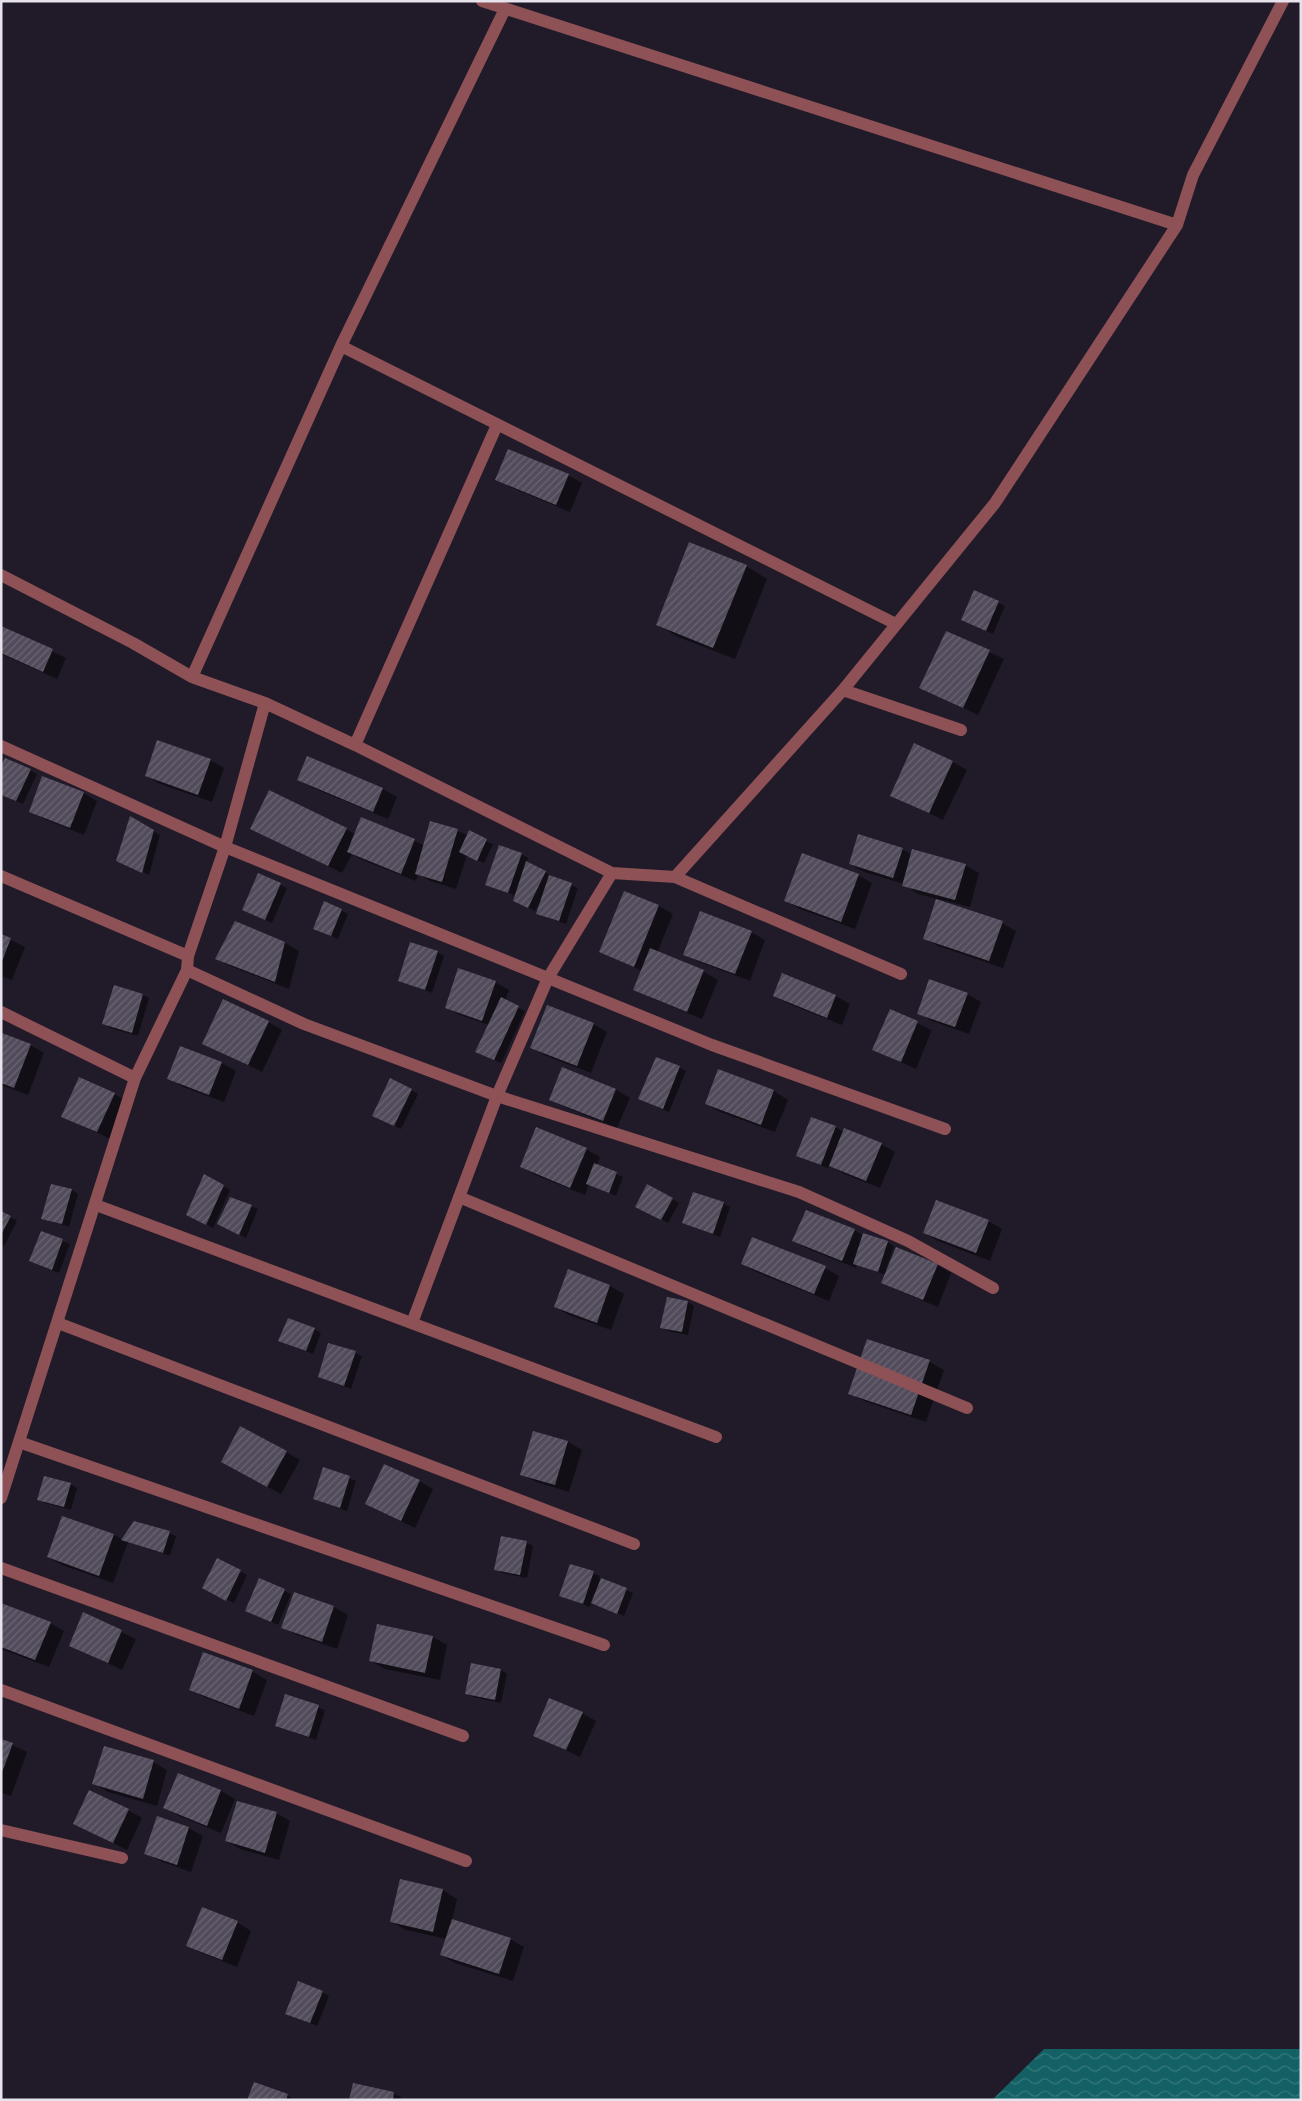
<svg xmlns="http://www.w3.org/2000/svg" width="1302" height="2101" font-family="'Alegreya Sans',sans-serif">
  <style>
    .water { fill: url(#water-waves) }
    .shadow { fill: #0007 }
    .building { fill: url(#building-hatch) }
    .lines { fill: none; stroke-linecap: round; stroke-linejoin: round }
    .street { stroke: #8d5156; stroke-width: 12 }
  </style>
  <defs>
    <pattern id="water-waves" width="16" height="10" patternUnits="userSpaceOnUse" patternTransform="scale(1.25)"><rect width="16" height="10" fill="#136165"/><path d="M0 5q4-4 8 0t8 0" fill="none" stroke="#35787b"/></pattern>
    <pattern id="building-hatch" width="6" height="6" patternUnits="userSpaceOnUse" patternTransform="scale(1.25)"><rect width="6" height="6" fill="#524b5b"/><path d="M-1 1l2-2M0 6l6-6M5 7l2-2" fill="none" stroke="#6b6573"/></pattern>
  </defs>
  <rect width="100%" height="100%" fill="#211b29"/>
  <!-- water -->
  <path class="water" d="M1044,2049H1301V2100H992Z"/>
  <!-- shadow -->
  <path class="shadow" d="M568,475L582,483L570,512L510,487L496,479Z
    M746,566L767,579L735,659L678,637L657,624Z
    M975,592L1005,606L993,634L962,620Z
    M1,627L66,658L57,679L1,654Z
    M946,632L1004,659L978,715L921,687Z
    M210,760L224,768L212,802L160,784L146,776Z
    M953,762L967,770L943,820L892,795Z
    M30,770L37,774L23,804L1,794Z
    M299,780L383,789L397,797L388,819L313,788Z
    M83,793L97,801L84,835L44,819L30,811Z
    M131,818L160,835L149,875L124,864Z
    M361,819L424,845L431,822L493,844L484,863L467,855L456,889L430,881L418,874L416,881L362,860L352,854L342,873L252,829H346L355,834Z
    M902,849L912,855L965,865L979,873L970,907L938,899L937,901L1002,923L1016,931L1003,968L938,946L924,938L937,899L918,894L904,884L864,872L850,864Z
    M521,854L528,858L526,863L552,876L551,877L578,888L566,924L537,914L541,903H539L535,911L522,904L516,896L487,884Z
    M259,875L287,888L272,923L250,913Z
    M858,875L872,883L855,929L800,909L786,901Z
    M625,893L659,906L673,914L657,953L704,972L718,980L702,1019L649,997L635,989L642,971L601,952Z
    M341,910L348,914L338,939L322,932Z
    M236,923L285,943L299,951L289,989L230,966L216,958Z
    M751,932L765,940L750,981L699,962L685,954Z
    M1,935L25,947L12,980L1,976Z
    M437,952L444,956L432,993L399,980Z
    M783,975L836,996L850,1004L842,1025L789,1004L775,996Z
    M495,982L509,990L505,1001L525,1011L501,1063L484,1055L489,1025L460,1015L446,1007Z
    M115,987L143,995L149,998L138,1036L110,1028L104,1024Z
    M967,994L981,1002L969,1034L932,1021L918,1013Z
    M891,1011L932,1030L916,1069L874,1050Z
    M268,1022L282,1030L262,1072L203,1043Z
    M593,1024L607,1032L591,1073L546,1056L532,1048Z
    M2,1034L30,1045L44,1053L28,1095L1,1085Z
    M222,1063L236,1071L224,1102L183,1087L169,1078Z
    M679,1067L686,1071L669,1112L639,1099Z
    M563,1069L616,1090L630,1098L617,1128L565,1107L551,1099Z
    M719,1071L774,1091L788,1100L775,1132L720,1112L706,1104Z
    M411,1090L418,1094L401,1129L380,1119Z
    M114,1094L128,1102L112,1140L63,1116Z
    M835,1127L844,1132L881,1144L895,1152L880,1188L844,1174L829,1165L828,1168L804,1159Z
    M586,1149L600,1157L597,1166L623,1177L616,1196L589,1184L585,1195L535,1175L521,1167Z
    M205,1175L230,1190L213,1228L194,1218Z
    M648,1186L679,1203L668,1223L637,1206Z
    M72,1190L78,1194L69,1227L43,1218Z
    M723,1203L730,1207L720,1237L683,1223Z
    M251,1206L258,1209L246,1238L219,1224Z
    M1,1212L17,1221L4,1246L1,1245Z
    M988,1221L1002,1229L990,1261L938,1241L924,1233Z
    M854,1230L864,1236L887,1242L894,1246L886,1269L937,1265L951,1273L938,1307L897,1290L883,1282L886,1275L857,1265L856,1268L808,1249L794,1241Z
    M42,1233L70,1244L59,1273L37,1264Z
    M742,1264L825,1268L839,1276L829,1301L756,1272Z
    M568,1271L610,1286L624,1294L611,1330L569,1315L555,1307Z
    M668,1298L688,1302L694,1306L688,1335L668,1331L662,1327Z
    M314,1329L321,1333L313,1354L287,1344Z
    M868,1341L930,1362L944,1370L926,1422L864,1401L850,1393Z
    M355,1353L362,1356L351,1389L319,1377Z
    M568,1442L582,1450L569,1492L536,1482L522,1474Z
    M286,1452L300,1460L281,1494L236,1470Z
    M324,1469L356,1481L347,1511L314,1499Z
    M419,1481L433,1489L415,1528L366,1504Z
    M70,1484L77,1488L71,1510L45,1503L39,1499Z
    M63,1517L114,1535L123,1540L169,1533L176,1536L170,1556L128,1542L113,1583L62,1565L48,1557Z
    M526,1542L533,1546L527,1578L502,1573L496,1569Z
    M218,1560L247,1575L234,1603L211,1592Z
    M593,1573L600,1576L599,1578L633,1593L624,1616L591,1602L590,1607L561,1596Z
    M259,1579L291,1594L278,1625L253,1614Z
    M294,1593L334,1607L348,1615L337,1649L297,1635L283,1627Z
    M1,1604L50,1623L64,1631L49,1667L1,1649Z
    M83,1614L136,1639L122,1670L70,1645Z
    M433,1637L447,1645L440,1680L385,1669L371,1661Z
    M204,1653L253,1672L267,1680L254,1716L204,1697L190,1689Z
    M501,1670L507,1674L501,1703L473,1697L466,1693Z
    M286,1696L325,1710L316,1740L276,1726Z
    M582,1713L596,1721L580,1757L534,1735Z
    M1,1740L27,1752L11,1796L1,1793Z
    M153,1762L167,1770L157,1806L108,1792L94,1783Z
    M179,1774L221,1791L235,1799L221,1833L179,1816L165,1808Z
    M128,1810L142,1818L127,1850L75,1824Z
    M276,1813L290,1821L279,1860L240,1849L226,1841Z
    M158,1818L189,1828L203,1836L191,1872L160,1861L146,1853Z
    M401,1881L443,1890L457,1899L452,1920L510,1939L524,1947L513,1981L455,1963L441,1955L446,1939L406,1930L391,1922Z
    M237,1922L251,1931L237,1967L202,1953L188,1945Z
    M322,1992L329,1996L317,2026L294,2017Z
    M354,2084L394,2094L401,2097L400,2100H351Z
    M287,2095L295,2100H248Z"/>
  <!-- building -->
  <path class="building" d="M508,449L569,474L556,505L495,480Z
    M689,542L747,565L713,648L656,625Z
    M974,590L999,601L986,631L961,620Z
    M1,626L53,649L43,672L1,653Z
    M946,631L990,650L963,708L919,688Z
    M157,740L211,759L198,795L145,776Z
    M914,743L953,761L929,813L890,796Z
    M307,756L383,788L373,812L297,780Z
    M5,758L31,769L16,801L1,795V766Z
    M42,776L84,792L70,828L29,812Z
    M269,790L347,828L328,866L250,829Z
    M130,816L154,830L142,873L116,861Z
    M361,817L415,839L401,874L347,852Z
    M430,821L458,829L442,882L415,874Z
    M469,830L487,839L477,861L459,852Z
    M858,834L903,848L893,878L849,864Z
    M499,845L522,853L508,893L485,885Z
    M912,849L966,864L955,900L902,886Z
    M802,853L859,874L841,922L784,901Z
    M526,861L546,871L528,908L513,901Z
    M258,873L281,883L265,920L242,910Z
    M549,875L572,883L559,921L536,914Z
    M624,891L659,905L634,967L599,952Z
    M936,899L1003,921L989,961L923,939Z
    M324,901L342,909L331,936L313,929Z
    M700,911L752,931L735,974L683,955Z
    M235,921L285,942L275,982L215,959Z
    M1,934L11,938L1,964Z
    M410,942L438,951L425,990L398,981Z
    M650,948L704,970L687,1012L633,990Z
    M458,968L496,981L482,1021L445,1008Z
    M782,973L836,995L827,1018L773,996Z
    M929,979L968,993L955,1027L917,1014Z
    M114,985L143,994L132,1033L102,1024Z
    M501,997L519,1006L494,1060L475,1052Z
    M223,999L269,1021L248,1065L202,1044Z
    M547,1005L594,1023L577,1066L530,1048Z
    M890,1009L918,1021L901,1062L872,1050Z
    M2,1033L31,1044L14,1088L1,1083Z
    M180,1046L222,1062L209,1095L167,1079Z
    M656,1057L680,1066L663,1109L638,1099Z
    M562,1067L616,1089L603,1121L549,1100Z
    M718,1069L774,1090L761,1125L705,1104Z
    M79,1077L115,1093L97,1132L61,1117Z
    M390,1078L412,1089L394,1126L372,1116Z
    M811,1117L836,1126L821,1165L796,1156Z
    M536,1127L587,1148L570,1188L520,1167Z
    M844,1128L882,1143L866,1181L829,1166Z
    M594,1163L617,1172L609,1193L586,1184Z
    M204,1174L224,1185L206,1225L186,1215Z
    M51,1184L72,1189L62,1224L41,1219Z
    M647,1184L673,1198L661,1220L635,1207Z
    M693,1192L724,1202L713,1234L682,1223Z
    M230,1197L252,1205L239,1235L217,1224Z
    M936,1200L989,1220L976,1253L923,1233Z
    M806,1210L855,1229L842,1261L792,1241Z
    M1,1211L11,1216L1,1235Z
    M41,1231L63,1239L52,1270L29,1261Z
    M863,1233L888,1241L878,1272L853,1264Z
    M752,1237L826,1266L814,1294L741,1264Z
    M896,1247L938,1264L923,1300L881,1283Z
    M568,1269L610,1285L597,1323L554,1307Z
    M667,1297L688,1301L682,1332L660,1328Z
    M288,1318L315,1328L306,1351L278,1341Z
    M867,1339L930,1360L911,1415L848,1394Z
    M328,1343L356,1351L344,1386L318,1377Z
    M240,1426L287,1451L267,1487L221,1462Z
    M533,1431L568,1441L555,1485L520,1475Z
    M384,1464L420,1480L401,1521L365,1504Z
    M323,1467L350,1476L340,1508L313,1499Z
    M44,1476L71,1483L64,1507L37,1500Z
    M62,1516L114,1534L99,1576L47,1557Z
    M134,1521L170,1531L163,1553L121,1540Z
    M501,1536L527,1541L520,1575L494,1570Z
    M217,1558L241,1570L226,1601L202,1588Z
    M570,1564L594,1571L583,1604L559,1596Z
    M259,1578L285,1589L271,1622L245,1611Z
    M601,1578L627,1588L617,1614L591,1603Z
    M294,1592L334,1606L322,1642L281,1628Z
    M1,1603L51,1622L35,1660L1,1647Z
    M83,1612L122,1630L108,1663L69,1646Z
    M377,1624L433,1636L425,1673L369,1661Z
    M203,1652L253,1670L239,1709L189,1690Z
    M471,1663L501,1669L495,1700L465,1694Z
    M285,1694L319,1705L309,1737L275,1726Z
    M549,1698L583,1712L566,1750L533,1736Z
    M1,1739L13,1743L1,1775Z
    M104,1746L154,1760L143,1799L92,1784Z
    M178,1773L221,1790L207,1826L163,1808Z
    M89,1790L129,1809L113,1843L73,1824Z
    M237,1801L277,1812L265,1853L225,1841Z
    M157,1816L189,1827L177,1865L144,1854Z
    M400,1879L443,1889L433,1932L390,1922Z
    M202,1907L238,1921L222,1960L186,1946Z
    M452,1919L511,1938L499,1974L440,1955Z
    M298,1981L323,1991L310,2023L285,2014Z
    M254,2082L288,2094L286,2100H247Z
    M353,2083L394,2092L393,2100H349Z"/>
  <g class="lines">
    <!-- street -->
    <path class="street" d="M482,1L1177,225
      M341,346L896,624
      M1,575L133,643L192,677L265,703L355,745L612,873L675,877L843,690L995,503L1177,225L1193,175L1283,1
      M192,677L341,346L505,9
      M843,690L961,730
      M355,745L497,425
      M1,746L225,847L548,978L712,1045L945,1129
      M1,876L188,956
      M675,877L901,974
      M187,970L304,1024L497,1096L799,1192L908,1241L993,1288
      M1,1012L135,1078
      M459,1197L967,1408
      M96,1205L716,1437
      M58,1323L634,1544
      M412,1323L497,1096L548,978L612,873
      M19,1442L604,1645
      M1,1498L135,1078L187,970L188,956L225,847L265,703
      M1,1568L463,1736
      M1,1690L466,1861
      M1,1830L122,1858"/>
  </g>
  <!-- border -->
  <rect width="1302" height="2101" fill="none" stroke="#e7e3ec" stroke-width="5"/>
</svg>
